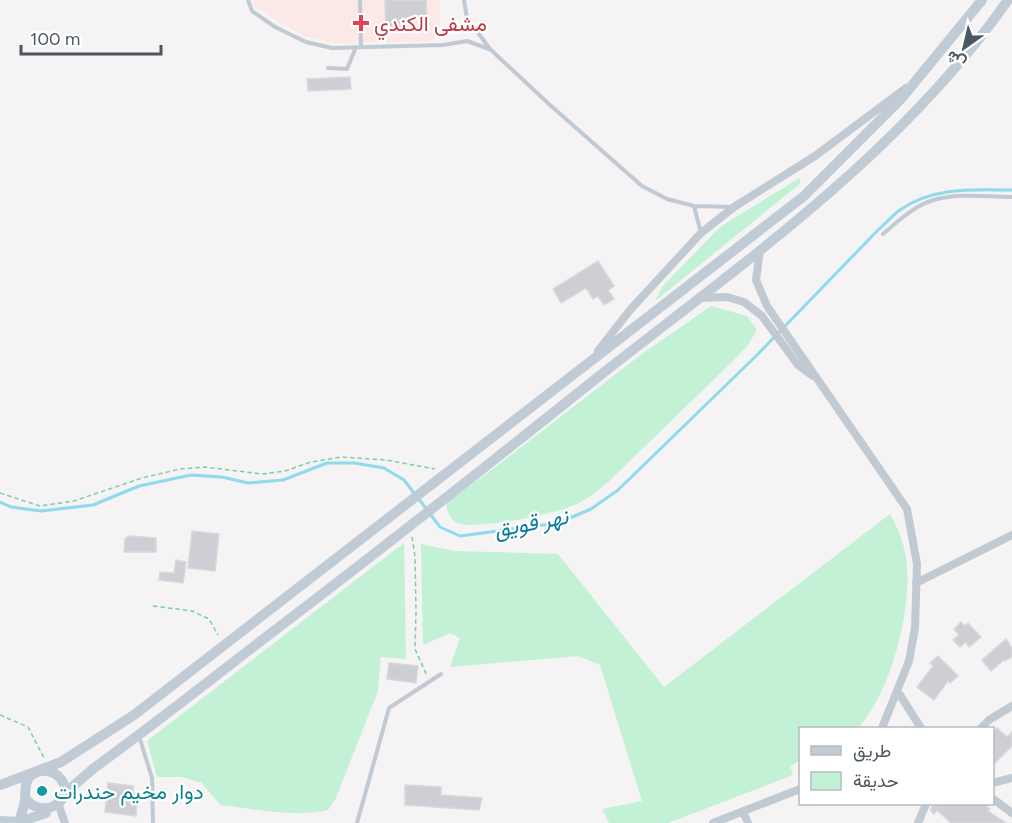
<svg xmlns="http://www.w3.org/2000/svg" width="1012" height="823" font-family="Figtree,Vazirmatn,sans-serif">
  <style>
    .medical { fill: #fce8e6 }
    .green { fill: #c3f1d5 }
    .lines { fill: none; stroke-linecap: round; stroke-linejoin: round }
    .stream { stroke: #90daee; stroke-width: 3 }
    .building { fill: #cdcfd5; stroke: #d7d9de; stroke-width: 1.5 }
    .path { stroke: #7ad0a6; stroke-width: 1.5; stroke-dasharray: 4.5 3; stroke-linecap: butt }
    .lane { stroke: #c1cad2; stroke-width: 4 }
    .street { stroke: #c1cad2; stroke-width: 8 }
    .secondary { stroke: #c1cbd6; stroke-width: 10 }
    .health-dot { fill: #e0444e; stroke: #fff; stroke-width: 2 }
    .culture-dot { fill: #0f9aa8; stroke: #fff; stroke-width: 2 }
    .labels { text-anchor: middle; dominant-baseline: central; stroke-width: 4.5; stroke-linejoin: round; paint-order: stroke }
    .health-label { font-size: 21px; fill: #be3a42; stroke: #fff; text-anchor: start }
    .culture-label { font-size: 21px; fill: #0d838f; stroke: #fff; text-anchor: start }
    .water-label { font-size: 22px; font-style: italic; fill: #0c7c9b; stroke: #fff }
  </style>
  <rect width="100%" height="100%" fill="#f5f3f3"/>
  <!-- medical -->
  <path class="medical" d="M252,0H440V29L432,41L333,43L305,36L271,17L253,5Z"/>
  <!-- green -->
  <path class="green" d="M799,178L801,183L655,301L662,287L720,227Z
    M711,306L747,316L757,330L748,345L734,360L608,482C598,490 589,498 577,504C559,513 475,531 458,523C450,520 447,511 446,504L448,501L489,472L642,354Z
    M890,514C899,530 906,548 907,567C911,613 890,694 858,728H800V761L790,766L793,775L668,823H609L602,809L642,801L600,665L578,656L450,667L460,638L450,633L423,645L421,544L455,551L558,554L664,687Z
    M404,543L406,659L381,657L378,691L335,800L328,810C293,818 255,809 220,805L202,783L182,777H157L147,741Z"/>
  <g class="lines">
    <!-- stream -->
    <path class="stream" d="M418,498L440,527L460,536L558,523L591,509L618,490L756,356L879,229C886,223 893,215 900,210C933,186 974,190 1012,190
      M0,502L11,507L41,511L93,505L139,486L191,475L222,477L248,483L283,480L327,463H354L384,468L404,480L414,493"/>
  </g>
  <!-- building -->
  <path class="building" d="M385,0H426L427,19L399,20L400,26L386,27Z
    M350,77L351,89L308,91L307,79Z
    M598,261L614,286L608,290L614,299L604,305L598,296L593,299L586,288L561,303L553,289Z
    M192,531L219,534L215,571L188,568Z
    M129,536L156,538V552H124L125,539Z
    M176,560L186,562L183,583L159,580L160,572L174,573Z
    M961,622L965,626L968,623L981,637L969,647L966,642L960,647L953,640L959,635L954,629Z
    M1006,639L1012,648V657L1005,661L1004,660L991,671L982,660Z
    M938,656L958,676L950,683L948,681L934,700L917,687L933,666L930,663Z
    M389,663L418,666L416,683L387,679Z
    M997,728L1007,737L1012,732V746L993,765V731Z
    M108,783L133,786V793H138L136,816L105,812Z
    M405,785L441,787V795L482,798L479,810L405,805Z
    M934,804L939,806L942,804H985L990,809L988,811L1006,823H951L937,810L934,814L930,810Z"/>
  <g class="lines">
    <!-- path -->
    <path class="path" d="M0,493L40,506L74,501L142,478L180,469L205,467L262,474L285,471L311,462L341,457L386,460L435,469
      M412,537L415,556L416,613L415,649L427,676
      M153,606L192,611L209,619L218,635
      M0,715L28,727L44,758"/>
    <!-- lane -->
    <path class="lane" d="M248,0L252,11L275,27L306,42L332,48L443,45L467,41L489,49
      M360,0L361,47
      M464,0L467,18L490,49L550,105L642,186L667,199L694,206L733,207
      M328,68L347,69L356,47
      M694,206L701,233
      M883,234C899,220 916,204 937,199C961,193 988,197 1012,197
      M139,736L152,778L153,823
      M357,823L389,708L441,674"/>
    <!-- street -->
    <path class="street" d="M760,250L756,280L767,306L907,509L917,564L915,628L909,661L882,728
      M700,298L727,297L744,302L762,316L798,365L813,376
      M598,351L630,310L701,233L734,207L815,156L906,88
      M916,583L1012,535
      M898,692L921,728
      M981,728L989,720L1012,706
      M992,783L1012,778
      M992,798L1012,813
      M59,806L65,823
      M743,812L748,823
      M713,823L800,789
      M918,823L926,804"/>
    <!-- secondary -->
    <path class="secondary" d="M0,785L61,762L134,715L804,196L901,99L982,0
      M65,793L94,768C152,726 209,681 266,637C378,552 488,465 598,377C744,262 900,154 1008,0
      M0,821L19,822L46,813
      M19,822C21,815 24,807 25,800C26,787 23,775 41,771C47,770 53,772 58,776C80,797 44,823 25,798"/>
  </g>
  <!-- markers -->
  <path class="health-dot" d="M358 14h6v6h6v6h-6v6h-6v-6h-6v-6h6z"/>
  <circle class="culture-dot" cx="42" cy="791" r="6"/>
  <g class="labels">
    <!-- health labels -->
    <g class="health-label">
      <text x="374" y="23">مشفى الكندي</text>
    </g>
    <!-- culture labels -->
    <g class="culture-label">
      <text x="54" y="791">دوار مخيم حندرات</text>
    </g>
    <!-- water labels -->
    <g class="water-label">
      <text transform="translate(531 523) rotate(-11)">نهر قويق</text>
    </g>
  </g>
  <!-- legend -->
  <rect x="799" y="727" width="195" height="78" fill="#ffffff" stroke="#b7bbc0" stroke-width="1.5"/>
  <rect x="811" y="746" width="30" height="9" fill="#c1cbd6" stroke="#b7bbc0" stroke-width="1.5"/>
  <text x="853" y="757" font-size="18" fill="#4a5661">طريق</text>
  <rect x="811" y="772" width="30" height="18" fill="#c3f1d5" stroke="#b7bbc0" stroke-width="1.5"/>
  <text x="853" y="787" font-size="18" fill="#4a5661">حديقة</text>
  <!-- north arrow -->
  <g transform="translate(964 48) rotate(214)" stroke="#ffffff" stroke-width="4.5" paint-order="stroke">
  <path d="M0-4.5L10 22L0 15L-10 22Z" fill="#4a5661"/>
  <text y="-9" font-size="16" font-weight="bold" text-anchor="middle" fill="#4a5661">ش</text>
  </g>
  <!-- scale -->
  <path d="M21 45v9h140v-9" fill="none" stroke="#4a5661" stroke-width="3"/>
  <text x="30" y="45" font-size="18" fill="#4a5661" stroke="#ffffff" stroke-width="4.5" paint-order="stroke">100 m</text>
</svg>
